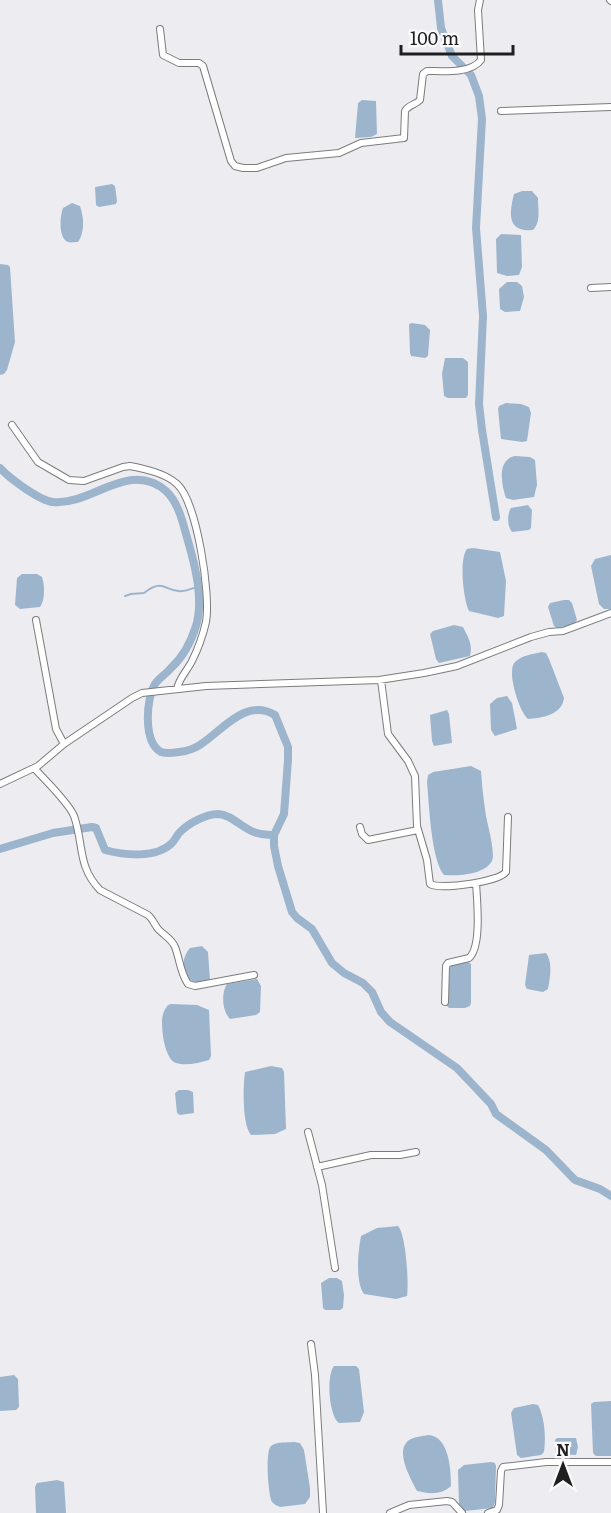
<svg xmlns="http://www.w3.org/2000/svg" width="611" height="1513" font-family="Literata,serif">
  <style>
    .water { fill: #9cb5cd }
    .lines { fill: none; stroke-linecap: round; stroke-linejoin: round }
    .stream { stroke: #9cb5cd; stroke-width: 2 }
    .canal { stroke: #9cb5cd; stroke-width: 8 }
    .minor-casing { stroke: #7c7c7e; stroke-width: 8 }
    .minor { stroke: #fff; stroke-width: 6 }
  </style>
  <rect width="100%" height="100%" fill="#ededf1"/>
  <!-- water -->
  <path class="water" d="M362,100L376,101L377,134L371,137L355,138L358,103Z
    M112,184L115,186L117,201L116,204L99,207L96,205L95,187Z
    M522,191H532L538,198C538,209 541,222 533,230C507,232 509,214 514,194Z
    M72,203L80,206C84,218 85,232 78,242C75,242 71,243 68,242C58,238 60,216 63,208Z
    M501,234L521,235L522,267L519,275L507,276L497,273L496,239Z
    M0,264L8,265L10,267L15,342L7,370L4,374L0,375Z
    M507,282H517L522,286L524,297L520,311L505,312L500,309L499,289Z
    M412,323L425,325L430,330L428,356L425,358L411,356L410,353L409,324Z
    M445,358H463L468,362V395L466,398H448L444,396L442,374Z
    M506,403L521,404L529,407L531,413L527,441L522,442L501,439L498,409L499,406Z
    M515,456L530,457L535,460L537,485L534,497L513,500L506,498C501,484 497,459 515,456Z
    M528,505L532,510L531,528L529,530L512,532C507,526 507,514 511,508Z
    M473,548L500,552L506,581L504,616L498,618L469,611C463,599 459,559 467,549Z
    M611,555V609H604L599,604L591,566L595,559Z
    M22,574H37L42,577C45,585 45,601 40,607L20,609L15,605L17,578Z
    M564,600H569L572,603L577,620L574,624L557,628L554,626L548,607L550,603Z
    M454,625L463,627C468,637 473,644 470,656L439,663L436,659L430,634L433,631Z
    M542,652L546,653L549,659L564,698C562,715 542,718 528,719C519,712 506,670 515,662C522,655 533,654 542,652Z
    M507,696L512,703L517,729L495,736L491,730L490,704L497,698Z
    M447,710L449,714L452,743L434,746L432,741L430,715Z
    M471,766L481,771C482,784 483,796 485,809C486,821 496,851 492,861C484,875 458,876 444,875C431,860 429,803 427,782L428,775L433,772Z
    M202,946L208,952L210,980L195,983C180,976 181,958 190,948Z
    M546,953C553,962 550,978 548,989L543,992L527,989L525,985L529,955Z
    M457,963L468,962L471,964V1003L470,1006L465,1008H449L447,1006L450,966Z
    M257,979L261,986L260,1012L256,1015L230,1019C222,1011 221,993 227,984Z
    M171,1004L197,1005L209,1010L211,1056L209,1060C199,1063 186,1066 176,1063C164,1059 160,1024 163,1014C164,1010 166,1008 168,1005Z
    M271,1066L282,1068L284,1072L286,1129L275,1134L251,1135C242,1125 243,1086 245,1072Z
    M179,1090H188L193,1092L194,1113L180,1115L177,1113L175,1093Z
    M398,1226C406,1234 409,1283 407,1296L396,1299L364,1294C355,1281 358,1252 361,1236L377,1228Z
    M329,1278H337L342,1281L344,1295L343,1308L340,1310H325L323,1308L321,1283Z
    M334,1366H356L359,1369L364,1412L360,1422L339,1423C329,1416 326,1376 334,1366Z
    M14,1375L18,1379L19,1407L16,1410L0,1411V1377Z
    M611,1401V1456H596L593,1453L591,1404L594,1402Z
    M533,1404L538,1405C545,1418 546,1438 544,1452L541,1455L521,1458L517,1455L511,1413L514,1408Z
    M428,1435C449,1436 451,1469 451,1486C442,1495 429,1494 417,1491C411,1479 394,1451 409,1440C414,1437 423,1436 428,1435Z
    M557,1438H576L578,1447L576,1455L556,1454L555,1440Z
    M294,1442L300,1443L304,1450L310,1488V1497L305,1504L280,1507C277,1506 274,1504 272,1502C268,1495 265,1451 271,1446C277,1441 287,1443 294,1442Z
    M491,1462L495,1463L496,1466L495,1502L493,1508L465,1511L459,1504L458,1470L464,1465Z
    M57,1480L64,1482L66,1513H36L35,1487L37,1483Z"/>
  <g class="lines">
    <!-- stream -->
    <path class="stream" d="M125,596L131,594L144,593C165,577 165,593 182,591C187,591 192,588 197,587"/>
    <!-- canal -->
    <path class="canal" d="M438,0L441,28L452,56L471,75L479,96L482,119L476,228L483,316L479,404L482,430L496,517
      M0,468C9,478 40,501 53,502C91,506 129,459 166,491C179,503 183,524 188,541C195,565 204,600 196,626C191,642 183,657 171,668C166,674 159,678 155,684C146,699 143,742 161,752C167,754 173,753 179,752C188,751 197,748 204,742C224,728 247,698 275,715L288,747V760L284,814L274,835V846L278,866L292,912L297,918L312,929L332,963L344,973L363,983L372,992L381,1012L390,1022L457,1068L491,1104L496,1114L546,1150L575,1180L600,1189L611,1196
      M0,849L53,833L92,827L96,828L105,850C124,855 156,859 172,843C175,840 177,835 180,832C189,823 206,814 218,814C237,815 245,837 274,835"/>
    <defs>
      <path id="minor" d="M610,0L611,1
        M160,29L163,55L179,63H199L203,66L231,161L235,166L243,168H257L286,158L339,153L361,143L404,138L405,111C408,105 415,105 420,100L423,74L427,71C442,71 471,74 481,60L478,10L480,0
        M501,111L611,107
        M591,288L611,287
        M12,425L38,462L69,480L84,481L123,467L130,466C145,469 165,473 177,484C197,502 211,595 206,622C203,635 198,649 192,661C187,671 179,678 177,689
        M36,620L56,729L64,744
        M381,680L388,734L408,761L415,776L417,826L427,860L430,884C441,890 498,882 506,872L508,817
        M34,768C44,779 69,803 74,816C84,844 77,866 100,890L148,915C153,919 155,926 159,930C165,936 172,939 175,947C180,960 180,972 188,984L195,986L254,975
        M0,784L38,766L64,744L132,698L142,693L206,686L379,680L424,673L457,666L531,637L549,632L563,631L611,613
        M360,827L362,834L368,840L418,830
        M445,1002L446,966L448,963L469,958C482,947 477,900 476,883
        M308,1132L322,1185L335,1268
        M317,1167L371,1155H400L416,1152
        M311,1344L315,1375L323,1513
        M390,1513L409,1505L447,1501L452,1502L462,1513
        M488,1513L497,1510L499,1505L501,1471L503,1467L546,1462H611"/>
    </defs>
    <!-- minor casing -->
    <use href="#minor" class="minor-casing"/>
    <!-- minor -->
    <use href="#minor" class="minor"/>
  </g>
  <!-- north arrow -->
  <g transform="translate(563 1465)" stroke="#fbfbfe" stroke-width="4.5" paint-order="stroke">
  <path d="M0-4.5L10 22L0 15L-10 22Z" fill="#1f1f20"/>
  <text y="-9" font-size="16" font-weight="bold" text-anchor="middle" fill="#1f1f20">N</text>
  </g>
  <!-- scale -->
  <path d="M401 45v9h112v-9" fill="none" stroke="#1f1f20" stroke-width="3"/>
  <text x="410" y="45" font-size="18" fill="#1f1f20" stroke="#fbfbfe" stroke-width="4.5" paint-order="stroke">100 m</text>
</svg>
